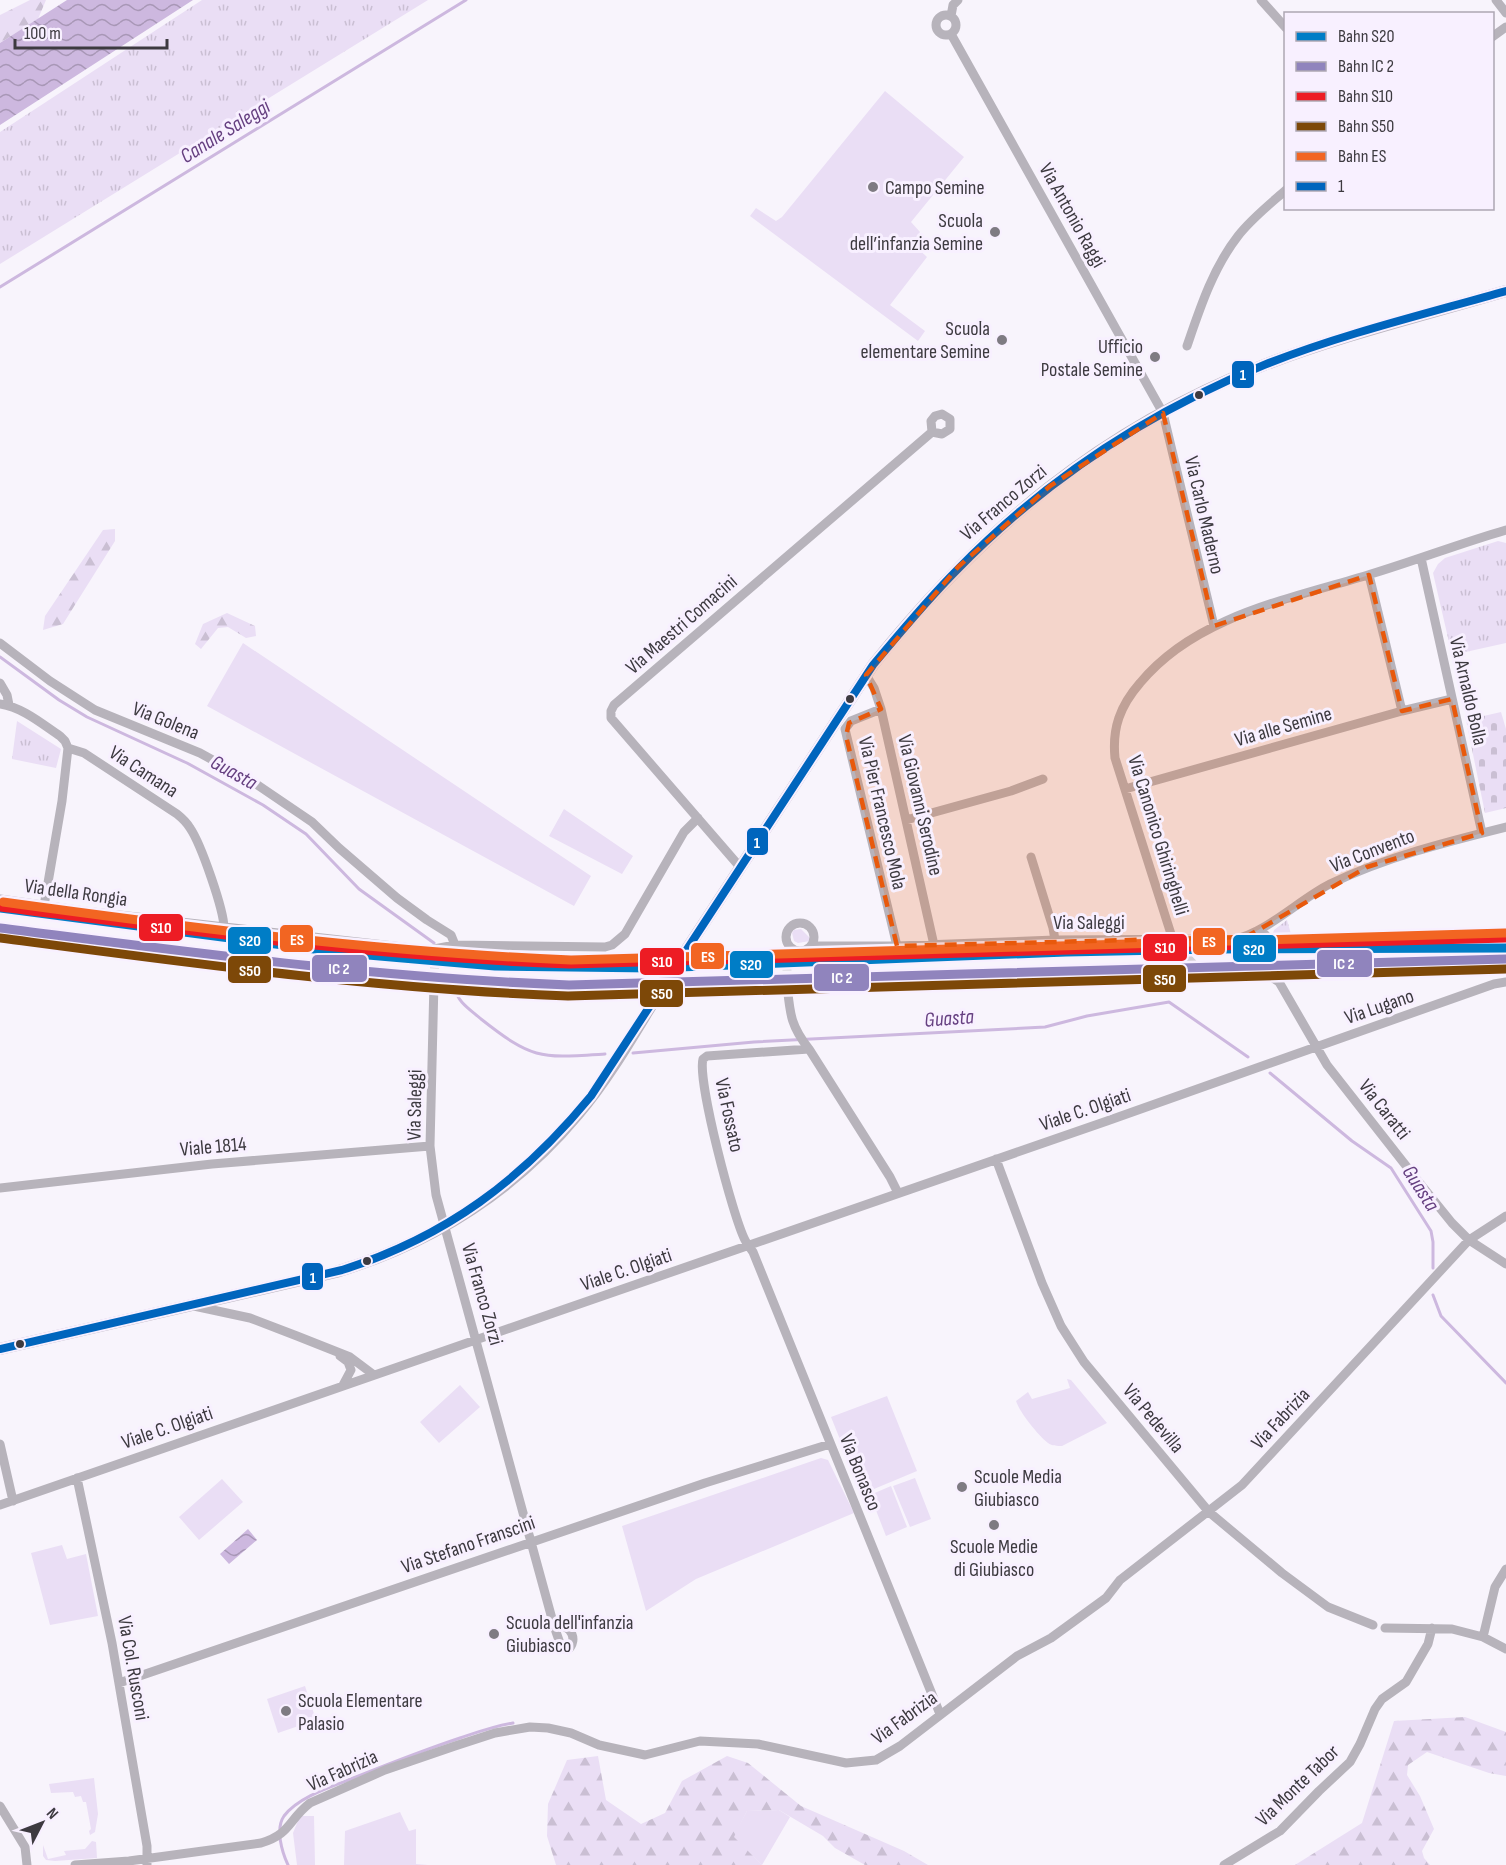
<svg xmlns="http://www.w3.org/2000/svg" width="1506" height="1865" viewBox="0 0 1506 1865" font-family="'Sofia Sans Condensed',sans-serif">
<style>
.grass{fill:#eadef5}
.forest{fill:url(#forest-firs)}
.cemetery{fill:url(#cemetery-stones)}
.park{fill:url(#park-tufts)}
.water{fill:url(#water-waves)}
.lines{fill:none;stroke-linecap:round;stroke-linejoin:round}
.stream{stroke:#cdb8df;stroke-width:3}
.minor-tunnel{stroke:#d3cfd6;stroke-width:9;stroke-dasharray:9 4.5;stroke-linecap:butt}
.major-tunnel{stroke:#d3cfd6;stroke-width:12;stroke-dasharray:12 6;stroke-linecap:butt}
.minor{stroke:#b7b3bb;stroke-width:9}
.major{stroke:#bab5bf;stroke-width:12}
.bus-1-casing{stroke:#f8f0ff;stroke-width:12}
.bus-1{stroke:#0065bd;stroke-width:8}
.rail-1-casing{stroke:#f8f0ff;stroke-width:14}
.rail-2-casing{stroke:#f8f0ff;stroke-width:14}
.rail-3-casing{stroke:#f8f0ff;stroke-width:14}
.rail-4-casing{stroke:#f8f0ff;stroke-width:14}
.rail-5-casing{stroke:#f8f0ff;stroke-width:14}
.rail-1{stroke:#007dc6;stroke-width:9}
.rail-2{stroke:#9084bd;stroke-width:9}
.rail-3{stroke:#ed1c24;stroke-width:9}
.rail-4{stroke:#7d4808;stroke-width:9}
.rail-5{stroke:#f26522;stroke-width:9}
.marked{fill:#e8590c;fill-opacity:0.2;stroke:#e8590c;stroke-width:4.5;stroke-dasharray:12 8;stroke-linejoin:round}
.poi-dot{fill:#7e7b82;stroke:#f8f0ff;stroke-width:2}
.bus-dot{fill:#3d3a40;stroke:#f8f0ff;stroke-width:2}
.labels{text-anchor:middle;stroke-width:6;stroke-linejoin:round;paint-order:stroke}
.poi-label{font-size:20px;fill:#3d3a40;stroke:#f8f0ff;text-anchor:start}
.street-label{font-size:20px;fill:#3d3a40;stroke:#f8f0ff}
.water-label{font-size:21px;font-style:italic;fill:#664081;stroke:#f8f0ff}
.line-badge{stroke:#f8f0ff;stroke-width:2}
.badge-label{font-size:16px;text-anchor:middle;font-weight:bold;fill:#fff}
</style>
<defs>
<pattern id="forest-firs" width="22" height="20" patternUnits="userSpaceOnUse" patternTransform="scale(1.5)"><rect width="22" height="20" fill="#eadef5"/><path d="M5 1l3.5 6h-7zM16 11l3.5 6h-7z" fill="#cabfd3"/></pattern>
<pattern id="cemetery-stones" width="16" height="16" patternUnits="userSpaceOnUse" patternTransform="scale(1.5)"><rect width="16" height="16" fill="#eadef5"/><path d="M2 7V4a2 2 0 0 1 4 0v3zM10 15v-3a2 2 0 0 1 4 0v3z" fill="#cabfd3"/></pattern>
<pattern id="park-tufts" width="24" height="20" patternUnits="userSpaceOnUse" patternTransform="scale(1.5)"><rect width="24" height="20" fill="#eadef5"/><path d="M3 7l-1-3M5 7V3M7 7l1-3M15 17l-1-3M17 17v-4M19 17l1-3" fill="none" stroke="#cabfd3"/></pattern>
<pattern id="water-waves" width="16" height="10" patternUnits="userSpaceOnUse" patternTransform="scale(1.5)"><rect width="16" height="10" fill="#cdb8df"/><path d="M0 5q4-4 8 0t8 0" fill="none" stroke="#a897b6"/></pattern>
</defs>
<rect width="100%" height="100%" fill="#f8f4fc"/>
<!-- grass -->
<path class="grass" d="M 885,91 L 964,157 L 911,222 L 920,232 L 912,243 L 927,257 L 890,305 L 925,331 L 918,341 L 750,216 L 756,208 L 776,221 L 782,217 Z
M 243,643 L 591,876 L 574,906 L 207,706 Z
M 564,809 L 633,856 L 622,874 L 549,836 Z
M 801,929 L 811,939 L 810,941 L 798,943 L 794,941 L 792,933 L 794,930 Z
M 1067,1379 L 1071,1380 L 1107,1423 L 1062,1446 C 1057,1446 1052,1446 1048,1443 C 1038,1435 1020,1413 1016,1401 L 1028,1392 L 1032,1399 L 1070,1388 Z
M 460,1385 L 480,1407 L 439,1443 L 420,1422 Z
M 887,1396 L 917,1471 L 862,1494 L 831,1417 Z
M 821,1458 L 828,1460 L 854,1513 L 696,1579 L 646,1611 L 622,1526 Z
M 915,1478 L 931,1519 L 910,1527 L 893,1486 Z
M 222,1479 L 243,1502 L 199,1540 L 179,1517 Z
M 891,1486 L 907,1527 L 886,1536 L 870,1495 Z
M 62,1545 L 67,1559 L 86,1554 L 98,1616 L 50,1625 L 31,1553 Z
M 305,1686 L 316,1720 L 278,1733 L 267,1699 Z
M 94,1778 L 98,1814 L 95,1832 L 90,1835 L 89,1831 L 91,1829 L 86,1802 L 83,1802 L 81,1796 L 75,1797 L 73,1792 L 51,1793 L 49,1784 Z
M 779,1810 L 790,1817 L 762,1865 L 733,1837 L 747,1811 Z
M 400,1812 L 409,1831 L 416,1829 L 416,1864 L 428,1865 L 344,1865 L 345,1831 Z
M 300,1816 L 314,1816 L 315,1865 L 297,1865 L 293,1833 Z
M 92,1841 L 96,1842 L 97,1858 L 55,1861 L 46,1860 L 43,1856 L 43,1845 L 48,1859 L 66,1855 L 64,1851 L 85,1849 Z"/>
<!-- forest -->
<path class="forest" d="M 30,0 L 46,0 L 38,19 L 0,43 L 0,15 Z
M 115,529 L 115,541 L 63,624 L 43,630 L 45,616 L 103,530 Z
M 227,613 L 255,626 L 256,636 L 246,638 L 228,627 L 218,628 L 201,649 L 195,644 L 203,624 Z
M 1465,1717 L 1506,1732 L 1506,1776 L 1489,1773 L 1427,1752 L 1408,1765 L 1407,1775 L 1420,1796 L 1434,1829 L 1422,1851 L 1424,1858 L 1430,1865 L 1295,1865 L 1362,1823 L 1394,1721 Z
M 598,1756 L 606,1800 L 641,1824 L 665,1813 L 682,1781 L 727,1756 L 748,1763 L 801,1806 L 904,1851 L 928,1865 L 865,1865 L 835,1848 L 823,1836 L 779,1810 L 747,1811 L 734,1837 L 762,1865 L 556,1865 L 547,1836 L 548,1804 L 567,1760 Z"/>
<!-- cemetery -->
<path class="cemetery" d="M 1501,712 L 1506,729 L 1506,808 L 1485,813 L 1466,720 Z"/>
<!-- park -->
<path class="park" d="M 202,0 L 428,0 L 0,264 L 0,132 Z
M 1498,541 L 1506,543 L 1506,643 L 1452,655 L 1433,573 L 1438,564 L 1445,558 Z
M 17,721 L 61,749 L 56,768 L 12,759 Z
M 1287,920 L 1291,934 L 1273,933 L 1274,930 Z"/>
<!-- water -->
<path class="water" d="M 67,0 L 193,0 L 0,125 L 0,43 Z
M 248,1529 L 257,1540 L 229,1564 L 220,1554 Z"/>
<g class="lines">
<!-- stream -->
<path class="stream" d="M 0,287 L 466,0
M 0,657 L 59,700 L 87,717 L 187,763 L 263,805 L 306,834 L 359,889 L 434,943
M 455,988 C 457,1002 471,1010 481,1019 C 533,1060 540,1058 605,1054
M 633,1053 L 754,1042 L 1045,1027 L 1087,1016 L 1169,1002 L 1248,1057
M 1270,1073 L 1352,1141 L 1391,1168 L 1431,1231 L 1433,1242 L 1433,1268
M 1433,1295 L 1441,1316 L 1506,1383
M 288,1865 C 282,1852 275,1829 284,1816 C 299,1796 334,1786 356,1777 C 391,1763 424,1750 460,1738 C 478,1732 494,1726 513,1723"/>
<!-- minor-tunnel -->
<path class="minor-tunnel" d="M 1178,948 L 1198,969
M 434,982 L 435,954
M 787,984 L 787,958"/>
<!-- major-tunnel -->
<path class="major-tunnel" d="M 666,981 L 687,949"/>
<!-- minor -->
<path class="minor" d="M 1261,0 L 1286,28
M 1496,0 L 1506,13
M936 25a10 10 0 1 1 20 0a10 10 0 1 1-20 0Z
M 951,16 L 953,5 L 958,0
M 951,34 L 1163,413 L 1214,626
M 1492,37 L 1506,27
M 1187,346 C 1200,308 1213,268 1238,236 C 1251,219 1270,204 1286,190
M 942,414 L 950,419 L 950,429 L 942,434 L 932,432 L 931,421 L 935,416 Z
M 1421,558 L 1482,833
M 1369,575 L 1402,711
M 0,643 L 50,681 L 95,710 L 200,753 L 256,784 L 312,822 L 339,848 L 397,898 L 427,920 L 451,935 L 455,945
M 866,675 L 874,688 L 881,709 L 934,945
M 0,683 L 7,695 L 9,705
M 0,704 C 22,707 42,724 60,736 L 65,741 L 68,748 L 62,801 L 44,906
M 881,709 L 851,721 L 845,729 L 897,946
M 68,748 L 84,753 L 177,814 C 182,818 187,823 190,828 C 201,844 224,910 224,928
M 1125,789 L 1402,711 L 1452,699
M 906,820 L 1011,791 L 1043,779
M 1031,857 L 1053,928 L 1055,940
M 740,867 L 611,718 L 611,711 L 614,705 L 932,432
M 0,899 L 84,911 L 429,950 L 455,945 L 605,947 L 612,945 L 625,934 L 684,832 L 698,818
M786 937a14 14 0 1 1 28 0a14 14 0 1 1-28 0Z
M 1261,930 L 1269,939 L 1276,940 L 1506,935
M 811,946 L 897,946 L 1055,940 L 1235,939 C 1266,933 1300,899 1330,884 C 1386,857 1446,842 1506,827
M 1178,948 L 1171,934 L 1115,758 C 1112,728 1120,706 1140,683 C 1196,615 1291,599 1371,574 C 1417,560 1461,543 1506,530
M 1198,969 L 1205,974 L 1216,976 L 1264,972 L 1279,982 L 1327,1065 L 1418,1181 L 1452,1223 L 1469,1240 L 1506,1264
M 434,982 L 430,1146 L 436,1195 L 554,1626
M 787,984 C 790,1013 790,1025 809,1049 L 890,1177 L 898,1193
M 809,1049 L 707,1056 L 703,1059 C 697,1080 733,1217 745,1240 C 747,1244 750,1248 753,1252 L 940,1714
M 996,1159 L 1042,1283 L 1061,1326 L 1084,1362 L 1209,1512 L 1282,1573 L 1328,1607 L 1373,1625
M 0,1188 L 212,1164 L 430,1146
M 194,1306 L 250,1318 L 297,1336 L 350,1357 L 374,1375
M 340,1356 L 348,1362 L 351,1370 L 343,1385
M 0,1444 L 13,1501
M 77,1478 L 112,1643 L 147,1846 L 147,1865
M 0,1505 L 1107,1121 L 1494,984 L 1506,982
M 559,1625 C 572,1627 577,1639 569,1649 L 562,1649 L 554,1626 Z
M 1385,1628 L 1452,1629 L 1483,1637 L 1506,1649
M 1483,1637 L 1495,1587 L 1506,1569
M 119,1683 L 705,1483 L 830,1444
M 0,1806 L 25,1847 L 27,1865
M 75,1865 L 129,1861 L 261,1843 C 291,1834 288,1820 310,1803 L 385,1770 L 455,1746 L 495,1733 L 530,1727 L 548,1728 L 571,1733 L 599,1745 L 645,1755 L 700,1741 L 758,1744 L 846,1763 L 876,1760 L 900,1746 L 1017,1656 L 1051,1638 L 1106,1598 L 1120,1580 L 1242,1485 L 1469,1240 L 1506,1216
M 1224,1865 L 1280,1831 L 1319,1791 L 1350,1762 L 1360,1744 L 1375,1709 L 1382,1699 L 1406,1682 L 1428,1644 L 1432,1628"/>
<!-- major -->
<path class="major" d="M 687,949 L 873,665 C 982,529 1101,429 1264,365 C 1342,335 1425,315 1506,291
M 0,1349 L 336,1272 C 431,1243 514,1191 578,1114 C 612,1074 638,1026 666,981"/>
<!-- bus-1 casing -->
<g class="bus-1-casing">
<path id="bus-1" d="M 0,1349 L 342,1270 C 446,1237 522,1180 591,1096 L 873,665 C 900,633 927,600 957,570 C 1044,481 1148,412 1264,365 C 1342,334 1425,314 1506,291"/>
</g>
<!-- bus-1 -->
<use href="#bus-1" class="bus-1"/>
<!-- rail-1 casing -->
<g class="rail-1-casing">
<path id="rail-1" d="M 0,908 L 345,953 L 495,966 L 653,968 L 1066,952 L 1214,949 L 1506,948"/>
</g>
<!-- rail-2 casing -->
<g class="rail-2-casing">
<path id="rail-2" d="M 0,928 C 189,952 378,978 569,985 L 1506,959"/>
</g>
<!-- rail-3 casing -->
<g class="rail-3-casing">
<path id="rail-3" d="M 1,907 C 190,931 378,957 569,964 L 1506,938"/>
</g>
<!-- rail-4 casing -->
<g class="rail-4-casing">
<path id="rail-4" d="M 0,938 C 189,963 377,989 568,996 L 1506,969"/>
</g>
<!-- rail-5 casing -->
<g class="rail-5-casing">
<path id="rail-5" d="M 3,902 C 192,928 380,952 571,960 L 1505,933"/>
</g>
<!-- rail-1 -->
<use href="#rail-1" class="rail-1"/>
<!-- rail-2 -->
<use href="#rail-2" class="rail-2"/>
<!-- rail-3 -->
<use href="#rail-3" class="rail-3"/>
<!-- rail-4 -->
<use href="#rail-4" class="rail-4"/>
<!-- rail-5 -->
<use href="#rail-5" class="rail-5"/>
</g>
<!-- marked area -->
<path class="marked" d="M 1163,413 L 1214,626 L 1369,575 L 1402,711 L 1452,699 L 1482,833 L 1367,867 L 1246,937 L 897,946 L 846,736 L 849,723 L 881,709 L 866,675 L 958,567 L 1050,486 Z"/>
<!-- markers -->
<g class="poi-dot">
<circle cx="873" cy="187" r="6"/>
<circle cx="995" cy="232" r="6"/>
<circle cx="1002" cy="340" r="6"/>
<circle cx="1155" cy="357" r="6"/>
<circle cx="962" cy="1487" r="6"/>
<circle cx="994" cy="1525" r="6"/>
<circle cx="494" cy="1634" r="6"/>
<circle cx="286" cy="1711" r="6"/>
</g>
<g class="bus-dot">
<circle cx="1199" cy="395" r="5"/>
<circle cx="850" cy="699" r="5"/>
<circle cx="367" cy="1261" r="5"/>
<circle cx="20" cy="1344" r="5"/>
</g>
<g class="labels">
<!-- poi labels -->
<g class="poi-label">
<text x="885" y="194">Campo Semine</text>
<text x="983" y="227" text-anchor="end">Scuola<tspan x="983" dy="23">dell’infanzia Semine</tspan></text>
<text x="990" y="335" text-anchor="end">Scuola<tspan x="990" dy="23">elementare Semine</tspan></text>
<text x="1143" y="353" text-anchor="end">Ufficio<tspan x="1143" dy="23">Postale Semine</tspan></text>
<text x="974" y="1483">Scuole Media<tspan x="974" dy="23">Giubiasco</tspan></text>
<text x="994" y="1553" text-anchor="middle">Scuole Medie<tspan x="994" dy="23">di Giubiasco</tspan></text>
<text x="506" y="1629">Scuola dell'infanzia<tspan x="506" dy="23">Giubiasco</tspan></text>
<text x="298" y="1707">Scuola Elementare<tspan x="298" dy="23">Palasio</tspan></text>
</g>
<!-- street labels -->
<g class="street-label">
<text transform="translate(1073 215) rotate(61)" y="7">Via Antonio Raggi</text>
<text transform="translate(1003 502) rotate(-40)" y="7">Via Franco Zorzi</text>
<text transform="translate(1205 515) rotate(77)" y="7">Via Carlo Maderno</text>
<text transform="translate(681 624) rotate(-41)" y="7">Via Maestri Comacini</text>
<text transform="translate(1469 691) rotate(77)" y="7">Via Arnaldo Bolla</text>
<text transform="translate(166 720) rotate(22)" y="7">Via Golena</text>
<text transform="translate(1283 726) rotate(-16)" y="7">Via alle Semine</text>
<text transform="translate(144 771) rotate(33)" y="7">Via Camana</text>
<text transform="translate(921 805) rotate(77)" y="7">Via Giovanni Serodine</text>
<text transform="translate(883 813) rotate(77)" y="7">Via Pier Francesco Mola</text>
<text transform="translate(1159 835) rotate(73)" y="7">Via Canonico Ghiringhelli</text>
<text transform="translate(1372 850) rotate(-21)" y="7">Via Convento</text>
<text transform="translate(76 892) rotate(8)" y="7">Via della Rongia</text>
<text x="1089" y="929">Via Saleggi</text>
<text transform="translate(1379 1006) rotate(-19)" y="7">Via Lugano</text>
<text transform="translate(414 1105) rotate(-89)" y="7">Via Saleggi</text>
<text transform="translate(1085 1109) rotate(-19)" y="7">Viale C. Olgiati</text>
<text transform="translate(1385 1109) rotate(52)" y="7">Via Caratti</text>
<text transform="translate(730 1115) rotate(78)" y="7">Via Fossato</text>
<text transform="translate(213 1146) rotate(-5)" y="7">Viale 1814</text>
<text transform="translate(626 1269) rotate(-19)" y="7">Viale C. Olgiati</text>
<text transform="translate(483 1294) rotate(74)" y="7">Via Franco Zorzi</text>
<text transform="translate(1154 1418) rotate(50)" y="7">Via Pedevilla</text>
<text transform="translate(1280 1418) rotate(-47)" y="7">Via Fabrizia</text>
<text transform="translate(167 1427) rotate(-19)" y="7">Viale C. Olgiati</text>
<text transform="translate(861 1472) rotate(68)" y="7">Via Bonasco</text>
<text transform="translate(468 1544) rotate(-19)" y="7">Via Stefano Franscini</text>
<text transform="translate(134 1668) rotate(80)" y="7">Via Col. Rusconi</text>
<text transform="translate(904 1717) rotate(-36)" y="7">Via Fabrizia</text>
<text transform="translate(342 1770) rotate(-24)" y="7">Via Fabrizia</text>
<text transform="translate(1297 1785) rotate(-44)" y="7">Via Monte Tabor</text>
</g>
<!-- water labels -->
<g class="water-label">
<text transform="translate(225 131) rotate(-32)" y="7">Canale Saleggi</text>
<text transform="translate(234 772) rotate(29)" y="7">Guasta</text>
<text transform="translate(949 1018) rotate(-4)" y="7">Guasta</text>
<text transform="translate(1421 1188) rotate(57)" y="7">Guasta</text>
</g>
</g>
<g class="line-badge">
<rect x="1231" y="360" width="24" height="29" rx="6" fill="#0065bd"/>
<rect x="746" y="827" width="23" height="29" rx="6" fill="#0065bd"/>
<rect x="138" y="913" width="46" height="29" rx="6" fill="#ed1c24"/>
<rect x="279" y="924" width="35" height="29" rx="6" fill="#f26522"/>
<rect x="227" y="926" width="45" height="29" rx="6" fill="#007dc6"/>
<rect x="1192" y="927" width="34" height="29" rx="6" fill="#f26522"/>
<rect x="1142" y="933" width="46" height="29" rx="6" fill="#ed1c24"/>
<rect x="1232" y="934" width="45" height="29" rx="6" fill="#007dc6"/>
<rect x="690" y="942" width="35" height="28" rx="6" fill="#f26522"/>
<rect x="639" y="947" width="46" height="29" rx="6" fill="#ed1c24"/>
<rect x="1316" y="949" width="57" height="29" rx="6" fill="#9084bd"/>
<rect x="729" y="950" width="45" height="29" rx="6" fill="#007dc6"/>
<rect x="311" y="954" width="57" height="29" rx="6" fill="#9084bd"/>
<rect x="227" y="955" width="45" height="29" rx="6" fill="#7d4808"/>
<rect x="813" y="963" width="57" height="29" rx="6" fill="#9084bd"/>
<rect x="1142" y="964" width="45" height="29" rx="6" fill="#7d4808"/>
<rect x="639" y="979" width="45" height="29" rx="6" fill="#7d4808"/>
<rect x="301" y="1262" width="23" height="29" rx="6" fill="#0065bd"/>
</g>
<g class="badge-label">
<text x="1243" y="380">1</text>
<text x="757" y="848">1</text>
<text x="161" y="933">S10</text>
<text x="297" y="945">ES</text>
<text x="250" y="946">S20</text>
<text x="1209" y="947">ES</text>
<text x="1165" y="953">S10</text>
<text x="1254" y="955">S20</text>
<text x="708" y="962">ES</text>
<text x="662" y="967">S10</text>
<text x="1344" y="969">IC 2</text>
<text x="751" y="970">S20</text>
<text x="339" y="974">IC 2</text>
<text x="250" y="976">S50</text>
<text x="842" y="983">IC 2</text>
<text x="1165" y="985">S50</text>
<text x="662" y="999">S50</text>
<text x="313" y="1283">1</text>
</g>
<!-- legend -->
<rect x="1284" y="12" width="210" height="198" fill="#f8f0ff" stroke="#ada7b3" stroke-width="1.5"/>
<rect x="1296" y="32" width="30" height="9" fill="#007dc6" stroke="#ada7b3" stroke-width="1.5"/>
<text x="1338" y="42" font-size="18" fill="#3d3a40">Bahn S20</text>
<rect x="1296" y="62" width="30" height="9" fill="#9084bd" stroke="#ada7b3" stroke-width="1.5"/>
<text x="1338" y="72" font-size="18" fill="#3d3a40">Bahn IC 2</text>
<rect x="1296" y="92" width="30" height="9" fill="#ed1c24" stroke="#ada7b3" stroke-width="1.5"/>
<text x="1338" y="102" font-size="18" fill="#3d3a40">Bahn S10</text>
<rect x="1296" y="122" width="30" height="9" fill="#7d4808" stroke="#ada7b3" stroke-width="1.5"/>
<text x="1338" y="132" font-size="18" fill="#3d3a40">Bahn S50</text>
<rect x="1296" y="152" width="30" height="9" fill="#f26522" stroke="#ada7b3" stroke-width="1.5"/>
<text x="1338" y="162" font-size="18" fill="#3d3a40">Bahn ES</text>
<rect x="1296" y="182" width="30" height="9" fill="#0065bd" stroke="#ada7b3" stroke-width="1.5"/>
<text x="1338" y="192" font-size="18" fill="#3d3a40">1</text>
<!-- north arrow -->
<g transform="translate(42 1823) rotate(48)" stroke="#f8f0ff" stroke-width="4.5" paint-order="stroke">
<path d="M0-4.5L10 22L0 15L-10 22Z" fill="#3d3a40"/>
<text y="-9" font-size="16" font-weight="bold" text-anchor="middle" fill="#3d3a40">N</text>
</g>
<!-- scale -->
<path d="M15 39v9h152v-9" fill="none" stroke="#3d3a40" stroke-width="3"/>
<text x="24" y="39" font-size="18" fill="#3d3a40" stroke="#f8f0ff" stroke-width="4.5" paint-order="stroke">100 m</text>
</svg>
